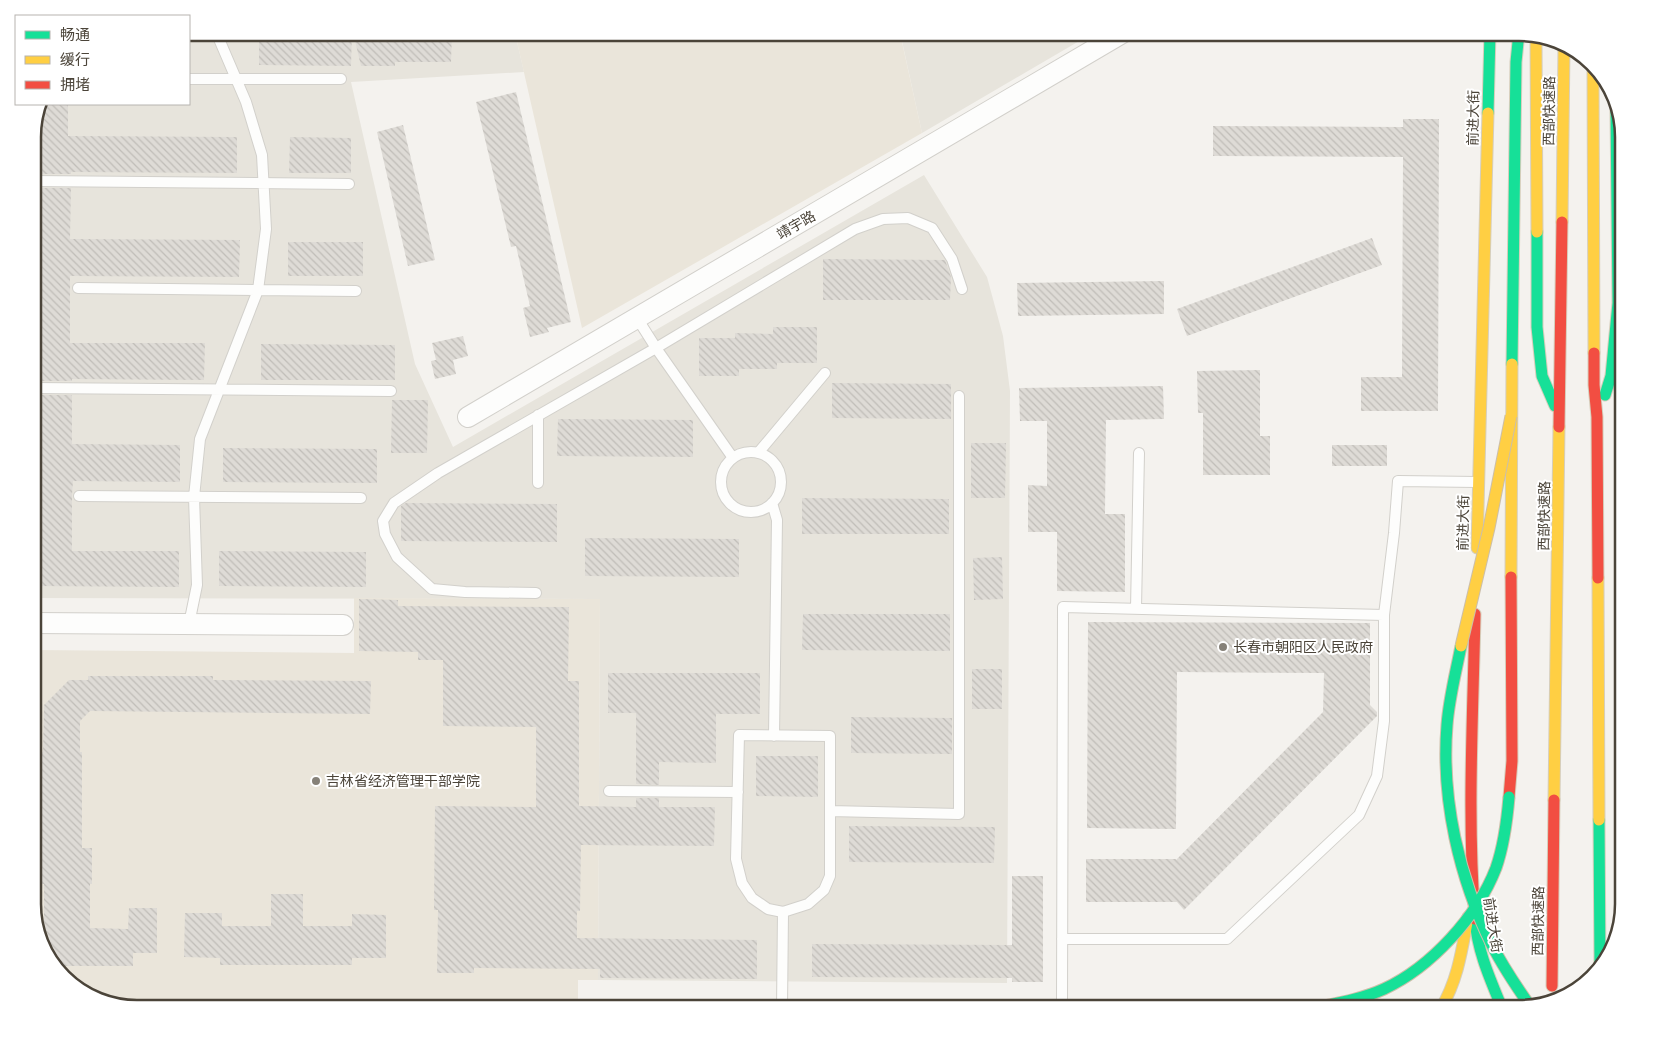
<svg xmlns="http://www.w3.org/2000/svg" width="1656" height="1041" viewBox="0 0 1656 1041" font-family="'DM Sans','Noto Sans SC',sans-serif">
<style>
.residential{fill:#e7e4dc}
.education{fill:#eae5da}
.building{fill:url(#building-back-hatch)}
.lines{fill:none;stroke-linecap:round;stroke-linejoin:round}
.lane-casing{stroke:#d2d0cb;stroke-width:12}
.street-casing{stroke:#d2d0cb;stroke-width:22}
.fast-casing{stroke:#d6cebb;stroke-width:13}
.slow-casing{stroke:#d6cebb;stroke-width:13}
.jam-casing{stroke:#d6cebb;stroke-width:13}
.lane{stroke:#fdfdfc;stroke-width:10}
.street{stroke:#fdfdfc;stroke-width:20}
.fast{stroke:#16e098;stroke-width:11}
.slow{stroke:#ffcf43;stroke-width:11}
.jam{stroke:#f24e42;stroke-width:11}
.fast-bridge-casing{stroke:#ccbfa9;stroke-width:13;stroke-linecap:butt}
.slow-bridge-casing{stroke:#ccbfa9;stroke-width:13;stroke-linecap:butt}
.fast-bridge{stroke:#16e098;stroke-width:11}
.slow-bridge{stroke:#ffcf43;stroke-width:11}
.poi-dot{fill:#868178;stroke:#fff;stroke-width:2}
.labels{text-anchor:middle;stroke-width:4;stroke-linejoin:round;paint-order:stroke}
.street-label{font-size:14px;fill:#4b4439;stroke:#fff}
.poi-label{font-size:14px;fill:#4b4439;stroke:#fff;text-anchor:start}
.rim{fill:none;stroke:#4b4439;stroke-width:2.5}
</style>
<defs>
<pattern id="building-back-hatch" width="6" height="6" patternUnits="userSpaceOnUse" patternTransform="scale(1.25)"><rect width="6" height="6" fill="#dedbd6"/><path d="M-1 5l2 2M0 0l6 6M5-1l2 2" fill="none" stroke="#c0bdb8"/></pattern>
</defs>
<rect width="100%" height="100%" fill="#f4f2ee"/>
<!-- residential -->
<path class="residential" d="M 900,32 L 1093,33 L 922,133 Z
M 189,33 L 515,33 L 524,72 L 351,82 L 415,364 L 453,447 L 924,175 L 987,277 L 1003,336 L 1010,391 L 1007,983 L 598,980 L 600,599 L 33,598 L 33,131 L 39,104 L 189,104 Z"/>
<!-- education -->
<path class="education" d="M 515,33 L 900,33 L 922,133 L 582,328 Z
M 354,598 L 600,599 L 598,980 L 578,980 L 578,1008 L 137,1008 L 79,991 L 47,956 L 33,910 L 33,650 L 354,653 Z"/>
<!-- building -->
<path class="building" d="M 259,32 L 352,32 L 351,66 L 259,65 Z
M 353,32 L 452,32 L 451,62 L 395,62 L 395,66 L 361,66 Z
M 516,92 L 571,322 L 547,328 L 549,332 L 530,337 L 523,308 L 530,306 L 516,246 L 511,247 L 476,102 Z
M 39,104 L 68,104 L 68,136 L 237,137 L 237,173 L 71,172 L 71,174 L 33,174 L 33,131 Z
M 1403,119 L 1439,119 L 1438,411 L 1361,411 L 1361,377 L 1402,377 L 1403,157 L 1213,156 L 1213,126 L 1403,127 Z
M 403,125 L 435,260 L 408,266 L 377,132 Z
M 290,137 L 351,138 L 351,173 L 289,173 Z
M 33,188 L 71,188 L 70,239 L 240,240 L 239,277 L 70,276 L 70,343 L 205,343 L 204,380 L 72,379 L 72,381 L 33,381 Z
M 1372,238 L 1382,265 L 1187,336 L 1177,309 Z
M 288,242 L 363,242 L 363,276 L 288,276 Z
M 823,259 L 945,260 L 951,277 L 950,300 L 823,300 Z
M 1164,281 L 1164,314 L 1018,316 L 1017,283 Z
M 773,327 L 817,327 L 817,363 L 777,363 L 777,369 L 739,369 L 739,376 L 699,376 L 699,338 L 735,338 L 735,333 L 773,334 Z
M 463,336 L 468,356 L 453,360 L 456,374 L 435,379 L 431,361 L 436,360 L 432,343 Z
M 261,344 L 395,345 L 395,380 L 261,380 Z
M 1260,370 L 1260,436 L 1270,436 L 1270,475 L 1203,475 L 1203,413 L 1198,413 L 1197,371 Z
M 832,383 L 951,384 L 951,419 L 832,418 Z
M 1163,386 L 1164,419 L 1106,420 L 1105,514 L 1125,514 L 1125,592 L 1057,591 L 1057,532 L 1028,532 L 1028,485 L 1047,486 L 1047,421 L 1020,421 L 1019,388 Z
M 33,395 L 72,395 L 72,444 L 180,445 L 180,482 L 73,481 L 72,495 L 72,551 L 179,551 L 179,587 L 33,586 Z
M 392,400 L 428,400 L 427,453 L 391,453 Z
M 558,419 L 693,420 L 693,457 L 557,456 Z
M 971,443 L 1006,443 L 1005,498 L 971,498 Z
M 1332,445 L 1387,445 L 1387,466 L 1332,466 Z
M 223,448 L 377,449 L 377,483 L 223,482 Z
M 802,498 L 949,499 L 949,534 L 802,534 Z
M 406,503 L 557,504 L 557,542 L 401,541 L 401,506 Z
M 585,538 L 739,539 L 739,577 L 585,576 Z
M 219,551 L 366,552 L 366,587 L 219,586 Z
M 1002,557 L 1003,599 L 974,600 L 973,558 Z
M 359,599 L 398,600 L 398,606 L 569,607 L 568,681 L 579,681 L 579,806 L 636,807 L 636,798 L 659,798 L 659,807 L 715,807 L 714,846 L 581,845 L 580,911 L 577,911 L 577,938 L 757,940 L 757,979 L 600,978 L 600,969 L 474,968 L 474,973 L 437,973 L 438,910 L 434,910 L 435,806 L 536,807 L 536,727 L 443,726 L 443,660 L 418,660 L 418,652 L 359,651 Z
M 803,614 L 950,614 L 950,651 L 802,650 Z
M 1088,622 L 1370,623 L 1370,705 L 1377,712 L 1377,716 L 1184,910 L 1177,902 L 1086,902 L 1086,859 L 1176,859 L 1176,860 L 1323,712 L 1324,673 L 1177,672 L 1176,829 L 1087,828 Z
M 972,669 L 1002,669 L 1002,709 L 972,709 Z
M 608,673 L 760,673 L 760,714 L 716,714 L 716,763 L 659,762 L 659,785 L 636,784 L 636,713 L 608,713 Z
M 88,676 L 213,676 L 213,680 L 371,681 L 370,714 L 90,711 L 80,721 L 80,752 L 82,752 L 82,848 L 92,848 L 92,884 L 90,884 L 90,928 L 128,929 L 129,908 L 157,908 L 157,953 L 133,953 L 133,966 L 55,966 L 47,956 L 38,928 L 44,928 L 44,884 L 33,884 L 33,752 L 43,752 L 44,705 L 69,680 L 88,680 Z
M 851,717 L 952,718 L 952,754 L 851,753 Z
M 756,756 L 818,756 L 818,797 L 756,796 Z
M 849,826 L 995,827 L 994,863 L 849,862 Z
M 1012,876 L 1043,876 L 1043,982 L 1012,982 L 1012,978 L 812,977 L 812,944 L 1012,945 Z
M 271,894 L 303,894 L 303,926 L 352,926 L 352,914 L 386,915 L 386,958 L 352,958 L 352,965 L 220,965 L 220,958 L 184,957 L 185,913 L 222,913 L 222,926 L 271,926 Z"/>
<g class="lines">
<!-- lane casing -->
<g class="lane-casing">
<path id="lane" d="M 922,32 L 922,34 L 1036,34 L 1039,32
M 1090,32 L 1096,50
M 189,79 L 341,79
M 33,181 L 349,184
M 78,288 L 356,291
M 637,318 L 656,348 L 733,458
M 33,388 L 391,391
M721 482a30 30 0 1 1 60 0a30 30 0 1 1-60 0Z
M 758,453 L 825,373
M 538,483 L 538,415
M 79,496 L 361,498
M 772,503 L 777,520 L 774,736
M 536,593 L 465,592 L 432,589 L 397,557 L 385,534 L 383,521 L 394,503 L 438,473 L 656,348 L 855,229 L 883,219 L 908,218 L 932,228 L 952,259 L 962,289
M 1136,609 L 1139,453
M 189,624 L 197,585 L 194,497 L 200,439 L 258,290 L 266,229 L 262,155 L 246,102 L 216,32
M 739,735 L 830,736 L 830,876 L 824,890 L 808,904 L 783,912 L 768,909 L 752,898 L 742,883 L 736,859 Z
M 609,791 L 738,792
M 830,811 L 959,814 L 959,396
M 1062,939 L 1227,939 L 1359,815 L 1377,776 L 1384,721 L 1384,615 L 1394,533 L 1398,481 L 1477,482
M 782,1008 L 783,912
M 1062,1008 L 1063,607 L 1384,615"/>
</g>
<!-- street casing -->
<g class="street-casing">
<path id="street" d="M 468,417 L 1124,32
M 33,623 L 343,625"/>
</g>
<!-- fast casing -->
<g class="fast-casing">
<path id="fast" d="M 1488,113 L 1490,32
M 1537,232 L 1537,327 L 1542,376 L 1555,406
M 1512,364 L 1516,62 L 1519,32
M 1605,395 L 1611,376 L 1618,303 L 1616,110
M 1599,820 L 1600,968
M 1475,919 C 1477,950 1490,979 1502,1008"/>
</g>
<!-- slow casing -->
<g class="slow-casing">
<path id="slow" d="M 1536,38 L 1537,232
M 1593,67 L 1594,353
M 1562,222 L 1564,46
M 1477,548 L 1488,113
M 1511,577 L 1512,364
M 1598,578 L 1599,820
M 1554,800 L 1559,427
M 1441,1008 C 1458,980 1462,949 1468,917"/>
</g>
<!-- jam casing -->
<g class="jam-casing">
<path id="jam" d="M 1594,353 L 1594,385 L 1597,417 L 1598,578
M 1559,427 L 1562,222
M 1509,797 L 1512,761 L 1511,577
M 1475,919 C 1467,817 1473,716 1475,614
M 1552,986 L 1554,800"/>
</g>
<!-- lane -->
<use href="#lane" class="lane"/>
<!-- street -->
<use href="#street" class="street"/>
<!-- fast -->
<use href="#fast" class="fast"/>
<!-- slow -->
<use href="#slow" class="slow"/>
<!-- jam -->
<use href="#jam" class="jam"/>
<!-- fast-bridge casing -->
<g class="fast-bridge-casing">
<path id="fast-bridge" d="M 1461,646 C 1456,672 1449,698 1447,725 C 1441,799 1459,878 1492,945 C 1503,967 1516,986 1530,1006
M 1314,1008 C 1338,1003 1362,999 1384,989 C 1431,967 1477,917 1496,868 C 1504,845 1507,821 1509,797"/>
</g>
<!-- slow-bridge casing -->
<g class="slow-bridge-casing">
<path id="slow-bridge" d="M 1461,646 L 1489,528 L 1511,416"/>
</g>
<!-- fast-bridge -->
<use href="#fast-bridge" class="fast-bridge"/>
<!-- slow-bridge -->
<use href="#slow-bridge" class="slow-bridge"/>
</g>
<!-- markers -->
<g class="poi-dot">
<circle cx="1223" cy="647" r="5"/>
<circle cx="316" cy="781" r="5"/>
</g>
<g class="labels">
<!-- street labels -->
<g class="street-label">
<text transform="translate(1549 111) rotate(-89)" y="5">西部快速路</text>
<text transform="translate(1473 118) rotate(-89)" y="5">前进大街</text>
<text transform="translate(796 225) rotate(-30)" y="5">靖宇路</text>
<text transform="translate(1544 516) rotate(-89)" y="5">西部快速路</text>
<text transform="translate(1463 523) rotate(-89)" y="5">前进大街</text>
<text transform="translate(1538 921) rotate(-89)" y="5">西部快速路</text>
<text transform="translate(1493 925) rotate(81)" y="5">前进大街</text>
</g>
<!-- poi labels -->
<g class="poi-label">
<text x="1233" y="652">长春市朝阳区人民政府</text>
<text x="326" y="786">吉林省经济管理干部学院</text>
</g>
</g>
<!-- crop -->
<path d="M0 0H1656V1041H0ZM137 41H1519A96 96 0 0 1 1615 137V904A96 96 0 0 1 1519 1000H137A96 96 0 0 1 41 904V137A96 96 0 0 1 137 41Z" fill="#fff" fill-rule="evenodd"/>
<path class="rim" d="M137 41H1519A96 96 0 0 1 1615 137V904A96 96 0 0 1 1519 1000H137A96 96 0 0 1 41 904V137A96 96 0 0 1 137 41Z"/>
<!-- legend -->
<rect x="15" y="15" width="175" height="90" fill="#ffffff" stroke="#b7b4b0"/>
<rect x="25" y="31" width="25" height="8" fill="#16e098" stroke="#b7b4b0"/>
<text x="60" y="40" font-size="15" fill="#4b4439">畅通</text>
<rect x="25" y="56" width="25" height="8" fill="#ffcf43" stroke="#b7b4b0"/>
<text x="60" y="65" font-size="15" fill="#4b4439">缓行</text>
<rect x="25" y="81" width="25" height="8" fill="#f24e42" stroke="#b7b4b0"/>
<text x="60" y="90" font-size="15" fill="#4b4439">拥堵</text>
</svg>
